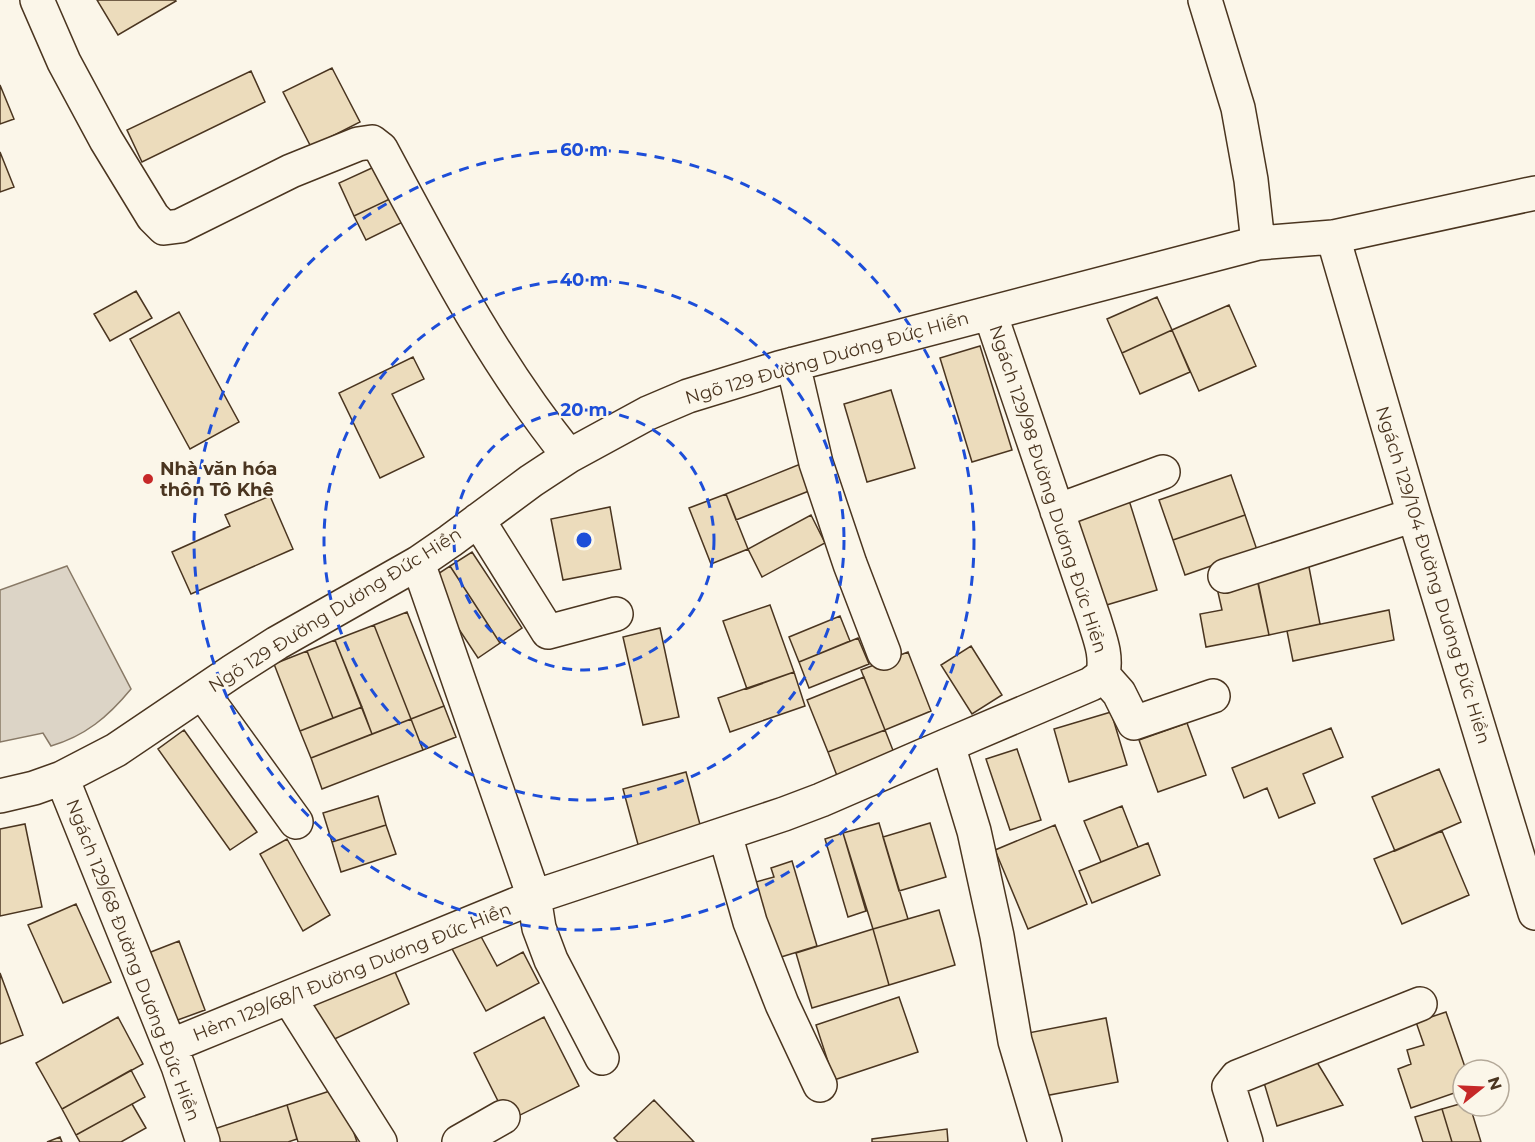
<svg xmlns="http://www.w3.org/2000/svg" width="1535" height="1142" viewBox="0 0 1535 1142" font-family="Montserrat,sans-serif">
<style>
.water{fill:#dcd4c6;stroke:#887966;stroke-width:1.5}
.building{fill:#ecdcbc;stroke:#4a3520;stroke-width:1.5}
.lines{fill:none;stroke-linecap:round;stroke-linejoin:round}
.minor-casing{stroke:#4a3520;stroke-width:36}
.minor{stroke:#fbf6e9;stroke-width:33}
.ring{fill:none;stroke:#1d4ed8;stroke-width:3;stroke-dasharray:10 8}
.poi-dot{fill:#c62828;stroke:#fbf6e9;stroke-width:2}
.labels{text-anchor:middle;stroke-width:4.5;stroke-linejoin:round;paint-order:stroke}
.street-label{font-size:18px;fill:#4a3520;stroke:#fbf6e9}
.poi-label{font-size:18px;font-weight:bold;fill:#4a3520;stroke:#fbf6e9;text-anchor:start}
.centre{fill:#1d4ed8;stroke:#fbf6e9;stroke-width:3}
.ring-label{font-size:18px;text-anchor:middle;font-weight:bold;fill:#1d4ed8;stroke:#fbf6e9;stroke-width:4.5;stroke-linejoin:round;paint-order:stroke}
</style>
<rect width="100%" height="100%" fill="#fbf6e9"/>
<!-- water -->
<path class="water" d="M 67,566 L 131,689 C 108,717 85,736 51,746 L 43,733 L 0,742 L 0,590 Z"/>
<!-- building -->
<path class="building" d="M 97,0 L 175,0 L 176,1 L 118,35 Z
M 332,68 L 360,122 L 311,147 L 283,92 Z
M 251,71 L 265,102 L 142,162 L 127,130 Z
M 0,85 L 14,119 L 0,124 Z
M 0,152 L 14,187 L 0,192 Z
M 374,167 L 390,199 L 354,216 L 339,183 Z
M 398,195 L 409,219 L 366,240 L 354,216 Z
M 136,291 L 152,318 L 110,341 L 94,314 Z
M 1157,297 L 1172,330 L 1122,353 L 1107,319 Z
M 1229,305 L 1256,366 L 1199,391 L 1172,330 Z
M 179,312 L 239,422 L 190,449 L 130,339 Z
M 1172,330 L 1190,372 L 1140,394 L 1122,353 Z
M 980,346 L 1012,450 L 972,462 L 940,358 Z
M 413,357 L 424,379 L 392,394 L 424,457 L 380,478 L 339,393 Z
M 891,390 L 915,468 L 867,482 L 844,404 Z
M 808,461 L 819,487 L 736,520 L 726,494 Z
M 1231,475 L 1245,515 L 1173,540 L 1159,500 Z
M 726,494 L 748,549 L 711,564 L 689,508 Z
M 270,496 L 293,549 L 191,594 L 172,552 L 230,526 L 225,515 Z
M 1128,497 L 1157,590 L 1093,609 L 1064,517 Z
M 610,507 L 621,569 L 563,580 L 551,519 Z
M 811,515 L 825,543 L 762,577 L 748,549 Z
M 1245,515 L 1257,550 L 1185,575 L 1173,540 Z
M 472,552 L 522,628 L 500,643 L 450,566 Z
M 1308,562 L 1320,624 L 1269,635 L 1256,572 Z
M 450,566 L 500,643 L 478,658 L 427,581 Z
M 1257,579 L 1269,635 L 1206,647 L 1200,614 L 1222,610 L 1217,588 Z
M 770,605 L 794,672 L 747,689 L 723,621 Z
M 1389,610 L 1394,640 L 1293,661 L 1287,631 Z
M 407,612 L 444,706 L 411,719 L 374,625 Z
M 840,616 L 850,641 L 799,662 L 789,637 Z
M 374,625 L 411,719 L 372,734 L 335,640 Z
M 660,628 L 679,717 L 643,725 L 623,637 Z
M 858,638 L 869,664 L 809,688 L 799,662 Z
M 335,640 L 362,707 L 333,718 L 307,651 Z
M 971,646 L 1002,695 L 972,714 L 941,665 Z
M 307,651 L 333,718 L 300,731 L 274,664 Z
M 908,652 L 931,711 L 885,730 L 861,670 Z
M 794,672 L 805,706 L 730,732 L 718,698 Z
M 864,677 L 885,730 L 828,752 L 807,700 Z
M 444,706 L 456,737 L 423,750 L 411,719 Z
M 362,707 L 372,734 L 311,758 L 300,731 Z
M 1111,712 L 1127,765 L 1069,782 L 1054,729 Z
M 411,719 L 423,750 L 322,789 L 311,758 Z
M 1187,723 L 1206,775 L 1158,792 L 1139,740 Z
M 1331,728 L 1343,757 L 1303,774 L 1315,803 L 1279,818 L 1267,788 L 1244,798 L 1232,768 Z
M 184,730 L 257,832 L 230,850 L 158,749 Z
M 885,730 L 896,758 L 839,781 L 828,752 Z
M 1017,749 L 1041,820 L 1010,830 L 986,759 Z
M 1439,769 L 1461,822 L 1395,851 L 1372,797 Z
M 686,772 L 702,832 L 639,848 L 623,789 Z
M 378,796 L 386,825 L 332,842 L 323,813 Z
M 1122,806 L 1138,847 L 1101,862 L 1084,821 Z
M 879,823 L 908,919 L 873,929 L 843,833 Z
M 930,823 L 946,877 L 899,891 L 883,837 Z
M 25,824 L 42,907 L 0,916 L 0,829 Z
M 386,825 L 396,854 L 341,872 L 332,842 Z
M 1055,825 L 1087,904 L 1028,929 L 995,850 Z
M 1442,831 L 1469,895 L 1402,924 L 1374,859 Z
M 843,833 L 866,911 L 848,917 L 825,839 Z
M 287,839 L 330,915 L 303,931 L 260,854 Z
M 1148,843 L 1160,875 L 1092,903 L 1079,871 Z
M 792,861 L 817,946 L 768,961 L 745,885 L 774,877 L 771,868 Z
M 76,904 L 111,982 L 63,1003 L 28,925 Z
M 939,910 L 955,965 L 889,985 L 873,929 Z
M 873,929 L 889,985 L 812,1008 L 796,953 Z
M 478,931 L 497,966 L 523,952 L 539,983 L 486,1011 L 450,945 Z
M 179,941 L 205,1010 L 164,1025 L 138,957 Z
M 392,965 L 409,1004 L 326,1043 L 308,1003 Z
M 0,973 L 23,1035 L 0,1044 Z
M 899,997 L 918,1052 L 834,1080 L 816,1025 Z
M 1446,1012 L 1466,1070 L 1463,1070 L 1463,1090 L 1411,1108 L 1398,1069 L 1411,1064 L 1407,1050 L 1424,1045 L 1416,1022 Z
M 118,1017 L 143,1064 L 62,1109 L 36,1063 Z
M 544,1017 L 579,1086 L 508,1121 L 474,1053 Z
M 1106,1018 L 1118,1082 L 1039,1097 L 1028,1033 Z
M 1315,1059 L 1343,1105 L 1277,1126 L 1262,1076 Z
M 131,1070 L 145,1097 L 76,1135 L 62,1109 Z
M 339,1088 L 357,1142 L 298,1142 L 287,1105 Z
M 654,1100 L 694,1142 L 618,1142 L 614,1138 Z
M 1463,1103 L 1463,1106 L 1470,1106 L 1481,1142 L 1452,1142 L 1442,1109 Z
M 132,1104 L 146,1128 L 121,1142 L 80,1142 L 76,1135 Z
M 287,1105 L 297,1139 L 288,1142 L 212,1142 L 208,1131 Z
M 1442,1109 L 1452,1142 L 1423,1142 L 1415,1117 Z
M 947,1129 L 948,1142 L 872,1142 L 872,1139 Z
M 60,1137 L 62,1142 L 47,1142 Z"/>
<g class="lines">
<!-- minor casing -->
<g class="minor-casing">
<path id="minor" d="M 37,0 L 64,62 L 106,140 L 153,217 L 164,228 L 180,226 L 291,171 L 358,144 L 372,142 L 381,149 C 438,255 493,362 569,456
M 1205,0 L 1238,108 L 1251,180 L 1258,243
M 1333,237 L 1414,515 L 1535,913
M 793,364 L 816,463 L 850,564 L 884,653
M 1057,511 L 1163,472
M 478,520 L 548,632 L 616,614
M 418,563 L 534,897 L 784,814 L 821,800 L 948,745 L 974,831 L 997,936 L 1015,1041 L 1045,1142
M 1225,576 L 1414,515
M 1103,675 L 1119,693 L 1134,723 L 1213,696
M 202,692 L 296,822
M 948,745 L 1091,684 L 1103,675 C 1107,654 1100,639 1094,619 L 990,313
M 62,778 L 178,1066 L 203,1142
M 0,796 L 34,788 L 62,778 L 116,750 L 233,671 L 277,643 L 418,563 L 450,541 L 531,481 L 569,456 L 648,413 L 688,396 L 779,368 L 1258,243 L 1333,237 L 1535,193
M 725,834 L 750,922 L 782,1004 L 820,1085
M 289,998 L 380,1142
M 170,1046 L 534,897 L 539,928 L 551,960 L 602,1058
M 459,1142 L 503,1117
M 1246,1142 L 1229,1087 L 1237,1077 L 1420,1004"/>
</g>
<!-- minor -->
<use href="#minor" class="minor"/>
</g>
<!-- distance rings -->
<g class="ring">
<circle cx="584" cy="540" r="130"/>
<circle cx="584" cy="540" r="260"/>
<circle cx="584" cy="540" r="390"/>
</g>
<!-- markers -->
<circle class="poi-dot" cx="148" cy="479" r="6"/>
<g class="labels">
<!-- street labels -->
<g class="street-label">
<text transform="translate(827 358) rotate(-16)" y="6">Ngõ 129 Đường Dương Đức Hiền</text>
<text transform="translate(1048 489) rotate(72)" y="6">Ngách 129/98 Đường Dương Đức Hiền</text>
<text transform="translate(1433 575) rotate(73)" y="6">Ngách 129/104 Đường Dương Đức Hiền</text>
<text transform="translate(335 610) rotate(-32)" y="6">Ngõ 129 Đường Dương Đức Hiền</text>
<text transform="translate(133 960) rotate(69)" y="6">Ngách 129/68 Đường Dương Đức Hiền</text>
<text transform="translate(352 972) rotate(-22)" y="6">Hẻm 129/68/1 Đường Dương Đức Hiền</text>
</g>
<!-- poi labels -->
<g class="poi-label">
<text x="160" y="475">Nhà văn hóa<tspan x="160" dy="21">thôn Tô Khê</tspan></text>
</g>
</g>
<circle cx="584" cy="540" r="9" class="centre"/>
<g class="ring-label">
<text x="584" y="156">60 m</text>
<text x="584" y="286">40 m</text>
<text x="584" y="416">20 m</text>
</g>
<!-- north arrow -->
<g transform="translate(1481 1088) rotate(72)"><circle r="28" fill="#fbf6e9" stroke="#b4a999" stroke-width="1.5"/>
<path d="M0-4.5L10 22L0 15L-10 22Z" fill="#c62828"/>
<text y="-9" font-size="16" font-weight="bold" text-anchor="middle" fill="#4a3520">N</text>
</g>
</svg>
